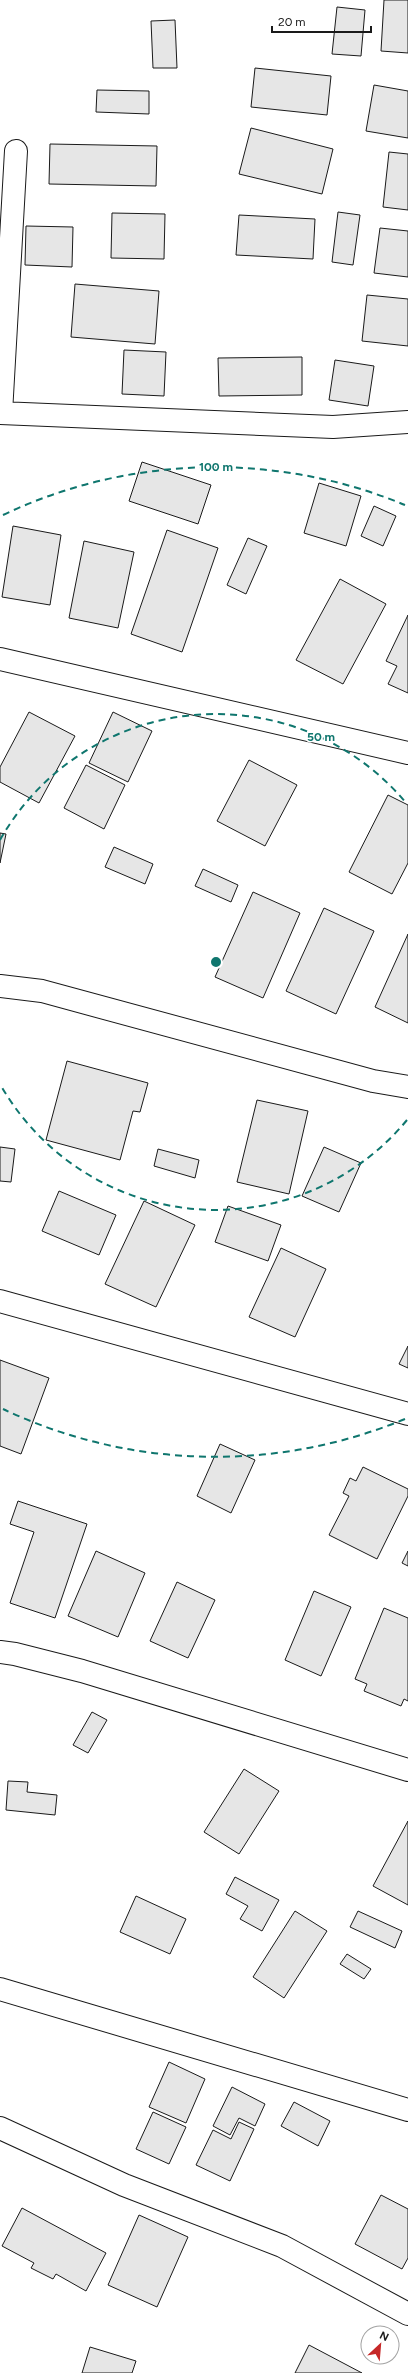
<svg xmlns="http://www.w3.org/2000/svg" width="408" height="2373" viewBox="0 0 408 2373" font-family="Figtree,sans-serif">
<style>
.building{fill:#e6e6e6;stroke:#1a1a1a}
.lines{fill:none;stroke-linecap:round;stroke-linejoin:round}
.minor-casing{stroke:#1a1a1a;stroke-width:24}
.minor{stroke:#fff;stroke-width:22}
.ring{fill:none;stroke:#0f766e;stroke-width:2;stroke-dasharray:7 5}
.centre{fill:#0f766e;stroke:#fff;stroke-width:2}
.ring-label{font-size:12px;text-anchor:middle;font-weight:bold;fill:#0f766e;stroke:#fff;stroke-width:3;stroke-linejoin:round;paint-order:stroke}
</style>
<rect width="100%" height="100%" fill="#fff"/>
<!-- building -->
<path class="building" d="M 384,0 L 408,0 L 408,53 L 381,51 Z
M 337,7 L 365,10 L 361,56 L 332,54 Z
M 175,20 L 177,68 L 153,68 L 151,21 Z
M 255,68 L 331,76 L 327,115 L 251,107 Z
M 374,85 L 408,91 L 408,138 L 366,131 Z
M 97,90 L 149,91 L 149,114 L 96,112 Z
M 251,128 L 333,149 L 322,194 L 239,174 Z
M 50,144 L 157,146 L 156,186 L 49,184 Z
M 389,152 L 408,154 L 408,210 L 383,207 Z
M 338,212 L 360,215 L 353,265 L 332,262 Z
M 112,213 L 165,214 L 164,259 L 111,258 Z
M 239,215 L 315,219 L 313,259 L 236,255 Z
M 26,226 L 73,227 L 72,267 L 25,265 Z
M 380,228 L 408,231 L 408,277 L 374,273 Z
M 75,284 L 159,291 L 155,344 L 71,337 Z
M 367,295 L 408,299 L 408,346 L 362,341 Z
M 124,350 L 166,352 L 164,396 L 122,394 Z
M 302,357 L 302,395 L 219,396 L 218,358 Z
M 335,360 L 374,366 L 368,406 L 329,400 Z
M 142,462 L 211,485 L 198,524 L 129,501 Z
M 319,483 L 361,496 L 346,546 L 304,533 Z
M 374,506 L 396,516 L 383,546 L 361,536 Z
M 13,526 L 61,535 L 50,605 L 2,597 Z
M 167,530 L 218,548 L 182,652 L 131,634 Z
M 248,538 L 267,546 L 246,594 L 227,585 Z
M 84,541 L 134,552 L 118,628 L 69,618 Z
M 340,579 L 386,604 L 343,684 L 296,660 Z
M 408,615 L 408,693 L 388,684 L 397,666 L 386,661 Z
M 29,712 L 75,736 L 39,803 L 0,782 L 0,767 Z
M 113,712 L 152,731 L 128,782 L 89,763 Z
M 249,760 L 297,785 L 265,846 L 217,821 Z
M 86,765 L 125,785 L 104,829 L 64,808 Z
M 388,795 L 408,805 L 408,863 L 392,894 L 349,872 Z
M 0,833 L 6,834 L 0,863 Z
M 114,847 L 153,864 L 145,884 L 105,867 Z
M 203,869 L 238,885 L 231,902 L 195,886 Z
M 253,892 L 300,913 L 263,998 L 215,977 Z
M 324,908 L 374,931 L 336,1014 L 286,991 Z
M 408,934 L 408,1023 L 375,1007 Z
M 67,1061 L 148,1083 L 140,1112 L 133,1111 L 120,1160 L 46,1140 Z
M 257,1100 L 308,1111 L 289,1194 L 237,1182 Z
M 0,1147 L 15,1149 L 11,1182 L 0,1181 Z
M 324,1147 L 361,1163 L 339,1212 L 302,1196 Z
M 158,1149 L 199,1160 L 195,1178 L 154,1166 Z
M 59,1191 L 116,1215 L 99,1255 L 42,1231 Z
M 144,1201 L 195,1225 L 156,1307 L 105,1284 Z
M 228,1206 L 281,1225 L 268,1261 L 215,1242 Z
M 281,1248 L 326,1269 L 295,1337 L 249,1317 Z
M 408,1346 L 408,1368 L 399,1364 Z
M 0,1360 L 49,1378 L 21,1454 L 0,1446 Z
M 220,1444 L 255,1460 L 231,1513 L 197,1496 Z
M 363,1467 L 408,1489 L 408,1496 L 377,1559 L 329,1535 L 349,1496 L 343,1493 L 350,1478 L 356,1481 Z
M 18,1501 L 87,1524 L 55,1618 L 10,1603 L 34,1532 L 10,1524 Z
M 96,1551 L 145,1573 L 118,1637 L 68,1616 Z
M 408,1551 L 408,1566 L 402,1563 Z
M 177,1582 L 215,1600 L 188,1658 L 150,1641 Z
M 314,1591 L 351,1607 L 321,1676 L 285,1660 Z
M 384,1608 L 408,1618 L 408,1701 L 404,1699 L 401,1706 L 364,1691 L 367,1684 L 355,1679 Z
M 92,1712 L 107,1720 L 88,1753 L 73,1745 Z
M 244,1769 L 279,1791 L 239,1854 L 204,1832 Z
M 8,1781 L 28,1782 L 27,1792 L 57,1795 L 55,1815 L 6,1810 Z
M 408,1821 L 408,1905 L 373,1886 Z
M 235,1877 L 279,1900 L 262,1931 L 240,1919 L 248,1906 L 226,1894 Z
M 136,1896 L 186,1919 L 170,1954 L 120,1932 Z
M 295,1911 L 327,1931 L 284,1998 L 253,1977 Z
M 358,1911 L 402,1931 L 395,1948 L 350,1927 Z
M 347,1954 L 371,1969 L 364,1979 L 340,1964 Z
M 169,2062 L 205,2079 L 186,2123 L 149,2107 Z
M 232,2087 L 265,2104 L 255,2126 L 239,2118 L 230,2135 L 213,2126 Z
M 294,2102 L 330,2121 L 318,2146 L 281,2126 Z
M 153,2112 L 186,2127 L 169,2164 L 136,2149 Z
M 239,2122 L 254,2129 L 230,2181 L 196,2165 L 213,2130 L 231,2139 Z
M 381,2195 L 408,2209 L 408,2258 L 402,2269 L 355,2244 Z
M 22,2208 L 106,2253 L 86,2291 L 56,2274 L 53,2279 L 31,2268 L 34,2263 L 2,2246 Z
M 139,2215 L 188,2237 L 157,2307 L 108,2285 Z
M 309,2345 L 362,2373 L 295,2373 Z
M 90,2347 L 136,2361 L 132,2373 L 82,2373 Z"/>
<g class="lines">
<!-- minor casing -->
<g class="minor-casing">
<path id="minor" d="M 0,413 L 333,427 L 408,422
M 1,413 L 16,151
M 0,659 L 408,753
M 0,986 L 42,991 L 373,1081 L 408,1087
M 0,1301 L 408,1414
M 0,1652 L 15,1654 L 82,1671 L 408,1770
M 0,1989 L 408,2110
M 0,2128 L 124,2185 L 282,2246 L 408,2314"/>
</g>
<!-- minor -->
<use href="#minor" class="minor"/>
</g>
<!-- distance rings -->
<g class="ring">
<path d="M407 1120A248 248 0 0 1 0 1084M0 840A248 248 0 0 1 407 804"/>
<path d="M405 1419A495 495 0 0 1 3 1409M3 515A495 495 0 0 1 405 505"/>
</g>
<circle cx="216" cy="962" r="6" class="centre"/>
<g class="ring-label">
<text x="216" y="471">100 m</text>
<text x="321" y="741">50 m</text>
</g>
<!-- north arrow -->
<g transform="translate(380 2345) rotate(26)"><circle r="19" fill="#ffffff" stroke="#a3a3a3"/>
<path d="M0-3L7 15L0 10L-7 15Z" fill="#c62828"/>
<text y="-6" font-size="11" font-weight="bold" text-anchor="middle" fill="#1a1a1a">N</text>
</g>
<!-- scale -->
<path d="M272 26v6h99v-6" fill="none" stroke="#1a1a1a" stroke-width="2"/>
<text x="278" y="26" font-size="12" fill="#1a1a1a" stroke="#ffffff" stroke-width="3" paint-order="stroke">20 m</text>
</svg>
